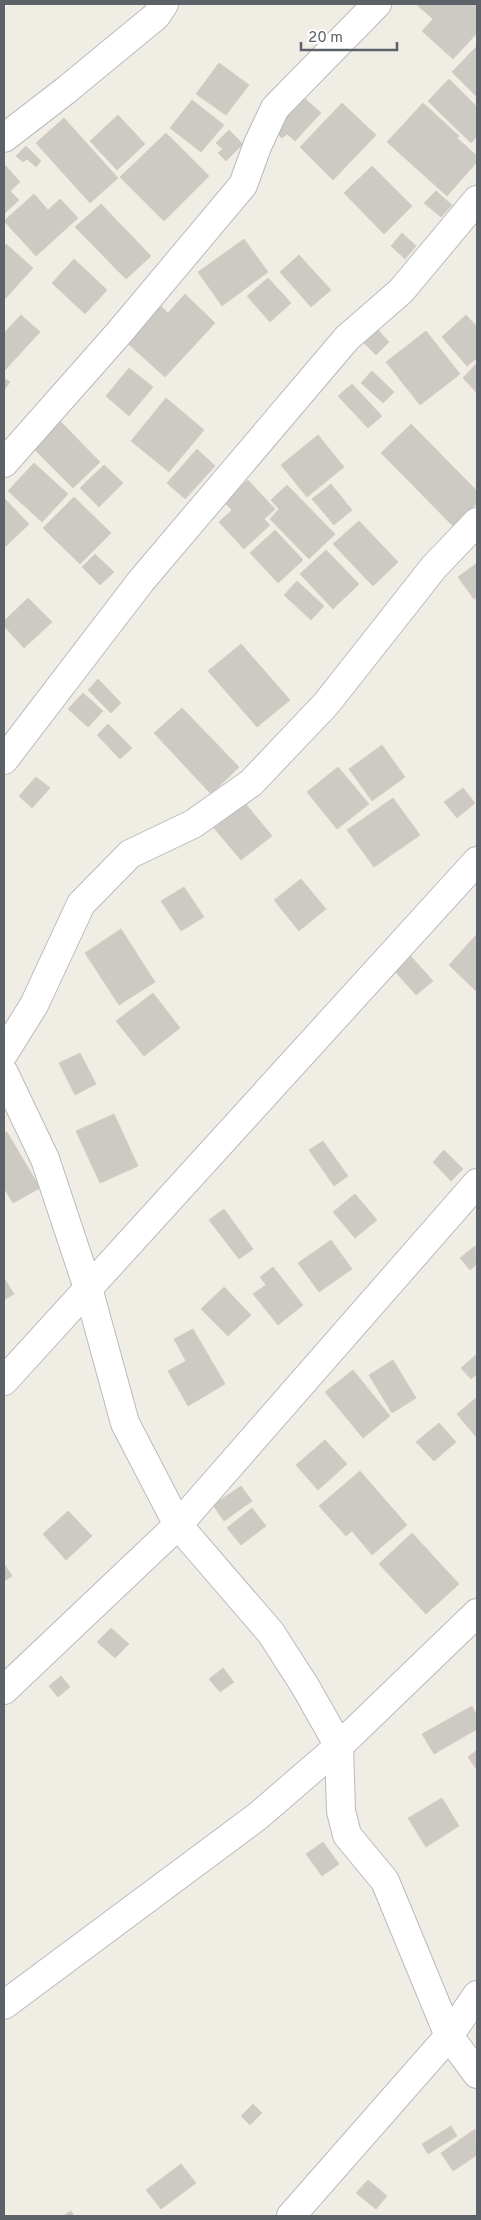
<svg xmlns="http://www.w3.org/2000/svg" width="481" height="2220" viewBox="0 0 481 2220" font-family="Overpass,sans-serif">
<style>
.building{fill:#cdc9c3;stroke:#d6cec2}
.lines{fill:none;stroke-linecap:round;stroke-linejoin:round}
.minor-casing{stroke:#b7bbc0;stroke-width:30}
.minor{stroke:#fff;stroke-width:28}
</style>
<rect width="100%" height="100%" fill="#f0ede5"/>
<!-- building -->
<path class="building" d="M 416,4 L 477,4 L 477,33 L 453,59 L 422,31 L 433,19 Z
M 477,46 L 477,97 L 452,72 Z
M 219,63 L 249,85 L 226,115 L 196,94 Z
M 449,79 L 477,107 L 477,136 L 471,143 L 428,101 Z
M 301,95 L 321,113 L 295,141 L 287,134 L 282,138 L 271,128 Z
M 192,100 L 224,125 L 201,152 L 170,128 Z
M 342,103 L 376,135 L 333,180 L 300,147 Z
M 423,103 L 459,136 L 457,138 L 477,156 L 477,162 L 447,196 L 387,142 Z
M 118,115 L 145,144 L 117,170 L 90,141 Z
M 64,118 L 118,178 L 90,203 L 36,143 Z
M 229,130 L 243,144 L 226,161 L 218,153 L 223,149 L 216,143 Z
M 166,133 L 209,176 L 164,221 L 120,177 Z
M 26,146 L 41,161 L 36,167 L 27,159 L 23,162 L 16,156 Z
M 4,164 L 20,182 L 10,191 L 19,200 L 4,214 Z
M 372,166 L 412,206 L 384,234 L 344,193 Z
M 436,191 L 452,205 L 441,217 L 424,203 Z
M 34,194 L 48,210 L 60,199 L 78,218 L 36,256 L 4,221 Z
M 101,204 L 151,256 L 126,279 L 75,227 Z
M 402,233 L 416,246 L 405,259 L 391,246 Z
M 244,239 L 268,272 L 222,306 L 198,272 Z
M 6,244 L 33,268 L 4,300 L 4,246 Z
M 299,255 L 331,290 L 311,307 L 280,272 Z
M 74,259 L 107,290 L 85,314 L 52,283 Z
M 268,278 L 291,303 L 270,322 L 247,296 Z
M 185,294 L 215,323 L 165,377 L 124,340 L 158,303 L 168,313 Z
M 21,315 L 40,332 L 5,370 L 4,333 Z
M 466,315 L 477,327 L 477,358 L 467,366 L 442,337 Z
M 378,330 L 389,342 L 376,355 L 364,343 Z
M 426,331 L 460,374 L 420,405 L 386,362 Z
M 477,363 L 477,393 L 463,378 Z
M 129,368 L 153,387 L 129,416 L 106,396 Z
M 372,371 L 394,392 L 383,403 L 361,383 Z
M 4,378 L 10,382 L 4,390 Z
M 352,384 L 382,416 L 368,428 L 338,396 Z
M 166,398 L 204,430 L 169,472 L 131,441 Z
M 58,419 L 100,462 L 73,488 L 30,445 Z
M 411,424 L 477,491 L 477,503 L 454,527 L 381,453 Z
M 318,435 L 344,467 L 307,497 L 281,465 Z
M 197,449 L 215,466 L 185,499 L 167,483 Z
M 34,463 L 68,494 L 42,522 L 8,491 Z
M 104,465 L 123,483 L 99,507 L 80,488 Z
M 248,480 L 275,509 L 264,519 L 270,525 L 244,549 L 219,522 L 232,510 L 224,502 Z
M 331,484 L 352,510 L 334,525 L 312,499 Z
M 287,485 L 335,534 L 309,559 L 270,519 L 279,509 L 271,500 Z
M 74,497 L 111,533 L 80,564 L 43,528 Z
M 4,498 L 29,524 L 4,548 Z
M 359,521 L 398,562 L 373,586 L 333,544 Z
M 275,530 L 303,560 L 278,583 L 250,553 Z
M 326,550 L 359,584 L 333,609 L 300,574 Z
M 95,554 L 114,572 L 100,585 L 82,567 Z
M 477,563 L 477,597 L 474,599 L 458,577 Z
M 297,581 L 324,606 L 311,620 L 284,595 Z
M 28,598 L 52,622 L 24,648 L 4,626 L 4,621 Z
M 241,644 L 290,700 L 257,727 L 208,671 Z
M 98,679 L 121,703 L 111,713 L 88,690 Z
M 83,693 L 103,711 L 88,727 L 68,709 Z
M 182,708 L 239,767 L 211,794 L 154,733 Z
M 108,724 L 132,748 L 120,759 L 97,735 Z
M 382,745 L 405,777 L 372,801 L 349,769 Z
M 338,767 L 369,804 L 337,829 L 307,792 Z
M 36,777 L 50,788 L 32,808 L 19,796 Z
M 463,788 L 475,803 L 457,818 L 444,802 Z
M 393,798 L 420,835 L 374,867 L 347,830 Z
M 245,803 L 272,836 L 241,860 L 214,828 Z
M 301,879 L 326,909 L 299,931 L 274,900 Z
M 184,887 L 204,917 L 181,931 L 161,901 Z
M 121,929 L 155,982 L 119,1005 L 85,953 Z
M 477,934 L 477,992 L 449,965 Z
M 407,952 L 433,981 L 416,995 L 391,967 Z
M 153,993 L 180,1028 L 144,1056 L 116,1021 Z
M 80,1053 L 96,1084 L 75,1095 L 59,1063 Z
M 114,1114 L 138,1166 L 100,1183 L 76,1131 Z
M 7,1132 L 40,1188 L 13,1203 L 4,1188 L 4,1134 Z
M 323,1141 L 348,1176 L 334,1186 L 309,1150 Z
M 444,1150 L 463,1169 L 451,1181 L 433,1162 Z
M 355,1194 L 377,1220 L 355,1238 L 333,1212 Z
M 224,1209 L 253,1249 L 239,1259 L 209,1220 Z
M 331,1240 L 352,1269 L 319,1292 L 298,1263 Z
M 475,1246 L 477,1264 L 470,1270 L 460,1258 Z
M 273,1267 L 303,1305 L 278,1325 L 253,1294 L 266,1285 L 260,1277 Z
M 4,1278 L 14,1294 L 4,1300 Z
M 224,1287 L 251,1315 L 228,1336 L 201,1309 Z
M 193,1329 L 225,1384 L 188,1406 L 168,1371 L 186,1361 L 174,1339 Z
M 477,1354 L 477,1374 L 471,1379 L 461,1368 Z
M 393,1360 L 416,1398 L 392,1413 L 369,1375 Z
M 353,1370 L 390,1416 L 363,1438 L 325,1392 Z
M 477,1397 L 477,1438 L 457,1414 Z
M 439,1423 L 456,1442 L 434,1461 L 416,1442 Z
M 325,1440 L 347,1464 L 318,1490 L 296,1465 Z
M 360,1471 L 407,1525 L 372,1555 L 352,1531 L 346,1536 L 319,1506 Z
M 241,1486 L 252,1501 L 224,1521 L 213,1505 Z
M 252,1508 L 266,1526 L 241,1545 L 227,1528 Z
M 68,1511 L 92,1536 L 66,1560 L 43,1534 Z
M 412,1533 L 459,1584 L 426,1614 L 379,1564 Z
M 4,1564 L 12,1576 L 4,1581 Z
M 111,1628 L 129,1644 L 115,1658 L 97,1642 Z
M 223,1668 L 234,1682 L 220,1692 L 209,1679 Z
M 61,1676 L 70,1687 L 58,1697 L 49,1686 Z
M 472,1706 L 477,1716 L 477,1729 L 434,1754 L 422,1734 Z
M 477,1750 L 477,1770 L 468,1757 Z
M 442,1798 L 459,1826 L 426,1847 L 408,1818 Z
M 323,1842 L 339,1864 L 322,1876 L 306,1854 Z
M 253,2104 L 262,2113 L 250,2125 L 241,2116 Z
M 451,2126 L 457,2136 L 428,2154 L 422,2144 Z
M 475,2129 L 477,2155 L 453,2171 L 441,2153 Z
M 181,2164 L 196,2183 L 161,2209 L 146,2190 Z
M 368,2180 L 387,2196 L 376,2209 L 356,2193 Z
M 71,2211 L 74,2216 L 63,2216 Z"/>
<g class="lines">
<!-- minor casing -->
<g class="minor-casing">
<path id="minor" d="M 4,138 L 65,91 L 156,16 L 164,4
M 4,463 L 119,333 L 243,185 L 258,144 L 275,108 L 377,4
M 4,760 L 141,581 L 347,338 L 401,291 L 477,200
M 4,1053 L 34,1005 L 81,904 L 130,854 L 193,824 L 251,783 L 326,704 L 434,567 L 477,522
M 4,1073 L 45,1159 L 88,1288 L 125,1423 L 178,1525 L 271,1633 L 305,1686 L 339,1746 L 341,1811 L 347,1835 L 385,1881 L 449,2036 L 477,2074
M 4,1381 L 477,861
M 4,1690 L 178,1525 L 477,1183
M 4,2005 L 258,1816 L 339,1746 L 477,1613
M 291,2216 L 449,2036 L 477,1995"/>
</g>
<!-- minor -->
<use href="#minor" class="minor"/>
</g>
<!-- border -->
<rect width="481" height="2220" fill="none" stroke="#5c6267" stroke-width="10"/>
<!-- scale -->
<path d="M301 42v8h96v-8" fill="none" stroke="#5c6267" stroke-width="2.5"/>
<text x="308" y="42" font-size="15" fill="#5c6267" stroke="#ffffff" stroke-width="4" paint-order="stroke">20 m</text>
</svg>
